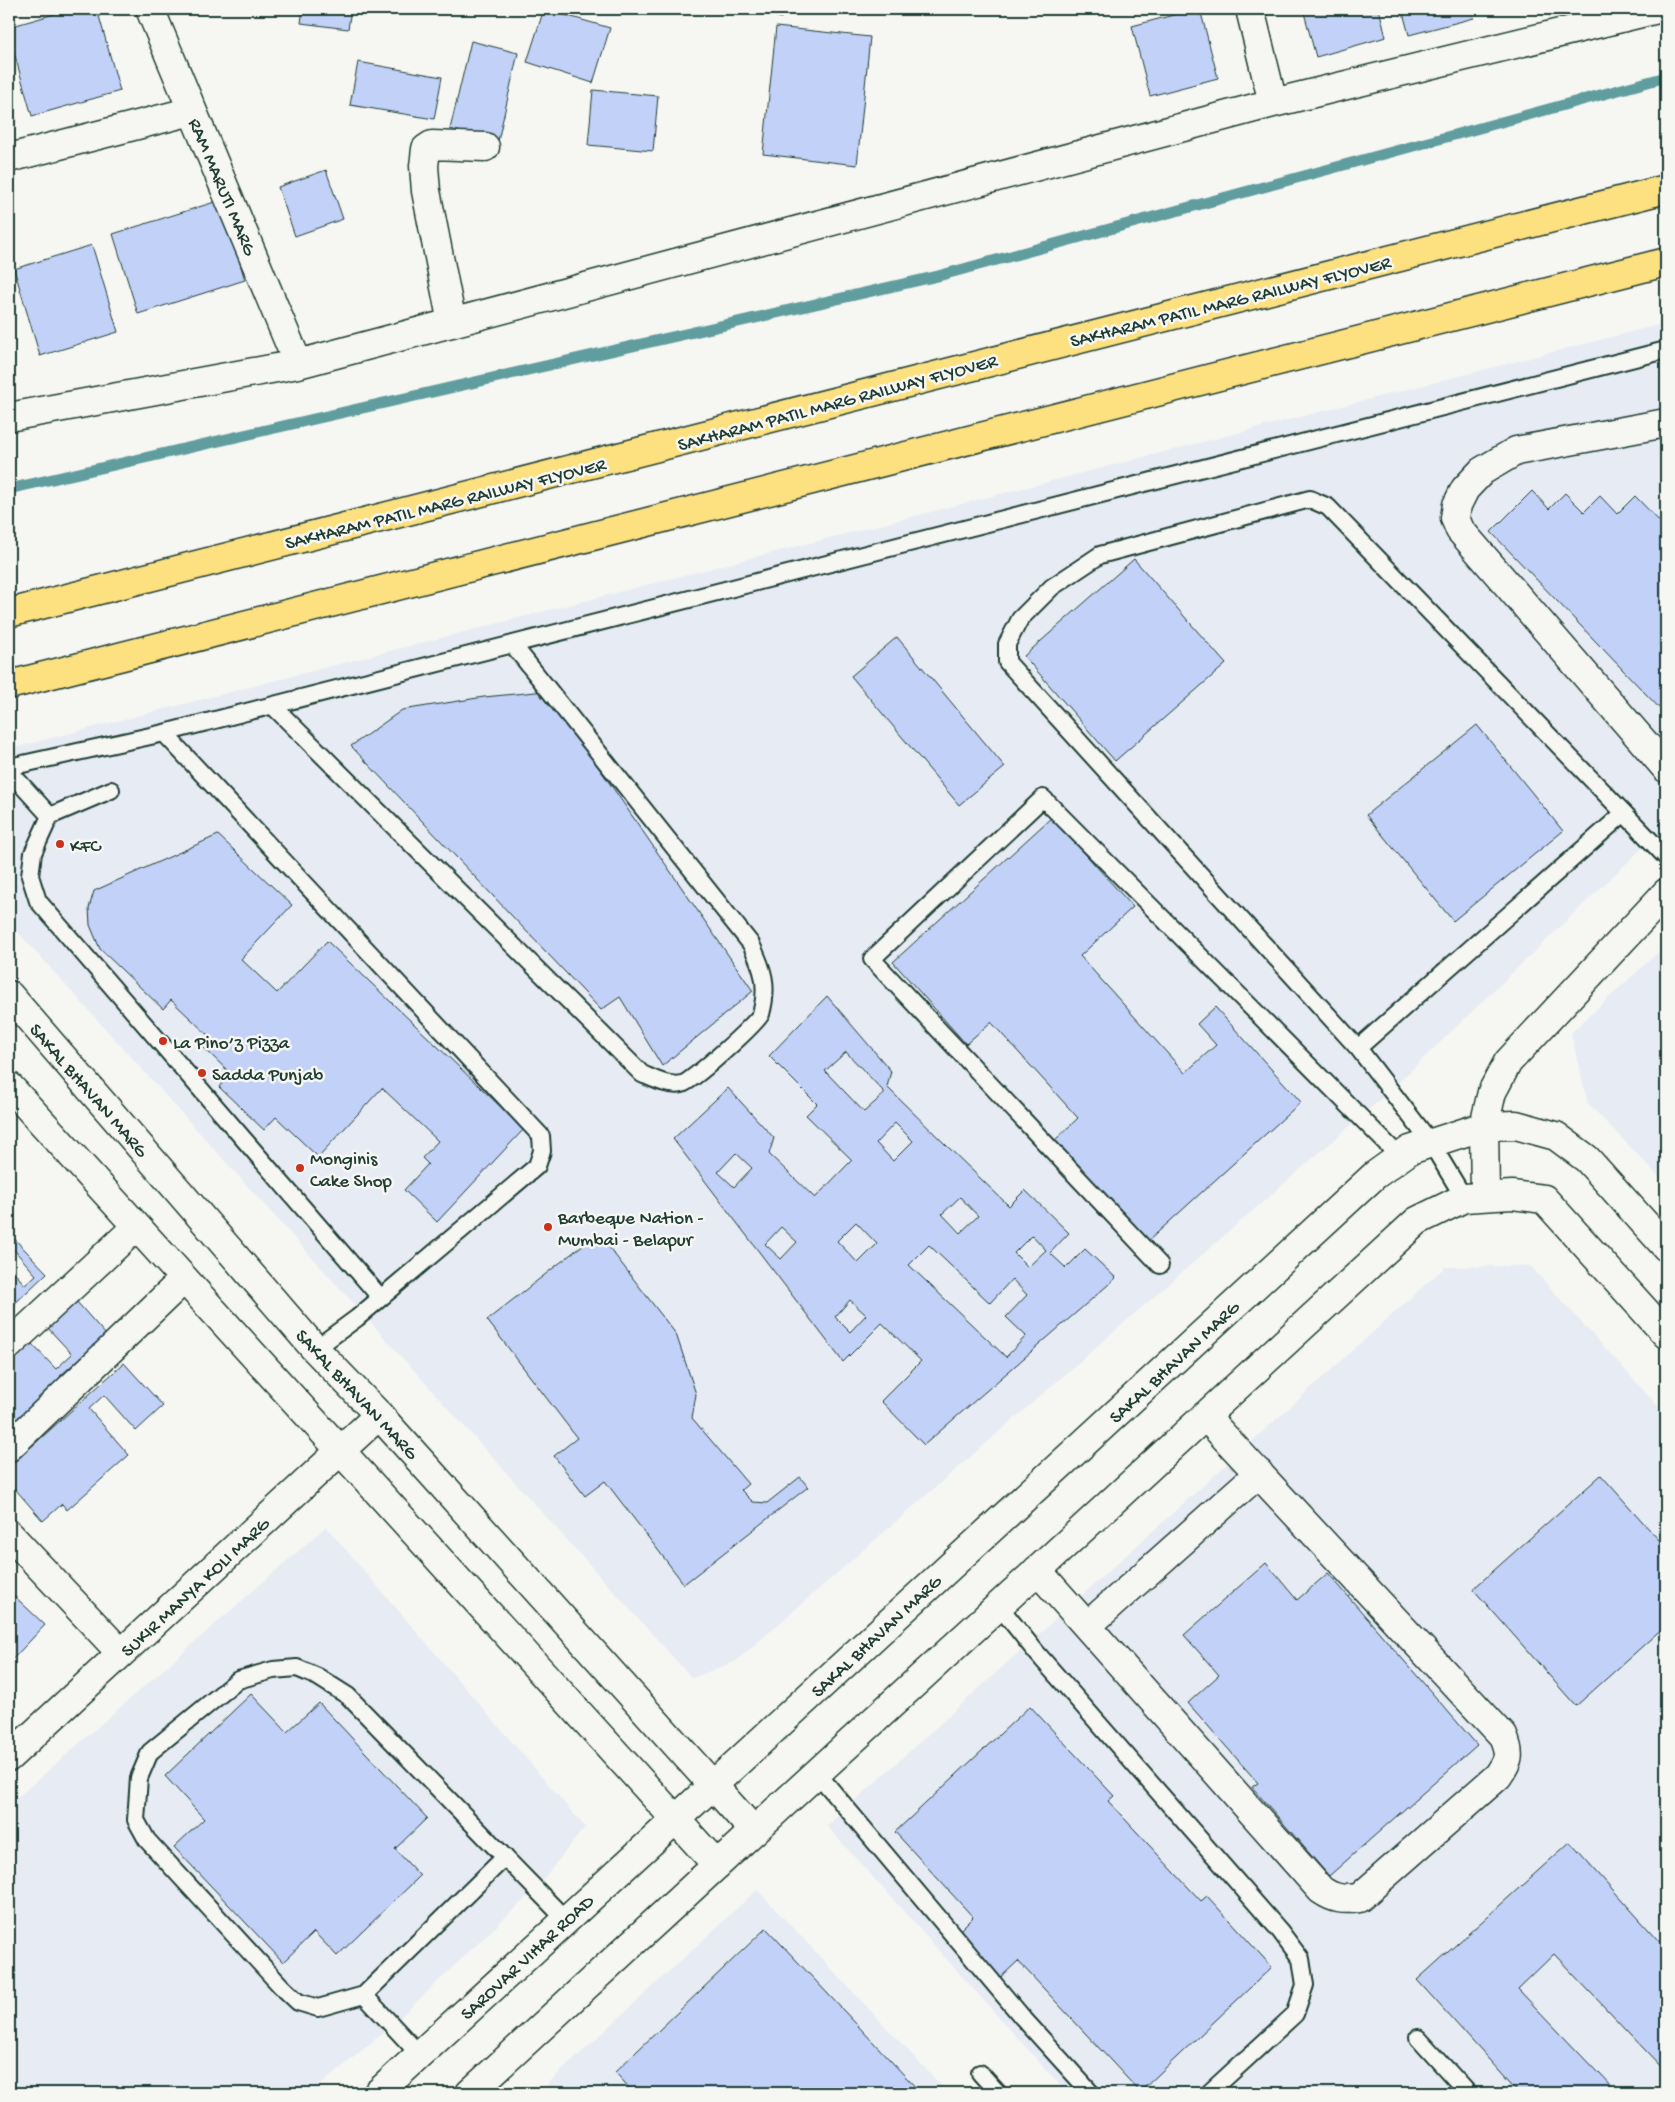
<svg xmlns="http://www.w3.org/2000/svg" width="1675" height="2102" viewBox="0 0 1675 2102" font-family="'Gochi Hand',sans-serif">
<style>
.built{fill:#e6ebf4}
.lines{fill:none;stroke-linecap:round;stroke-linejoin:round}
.stream{stroke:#609d9f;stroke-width:11}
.building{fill:#c1d1f7;stroke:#1f3d34;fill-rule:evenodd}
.service-casing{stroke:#1f3d34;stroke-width:20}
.minor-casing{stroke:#1f3d34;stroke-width:31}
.tertiary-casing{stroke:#1f3d34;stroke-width:31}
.secondary-casing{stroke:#1f3d34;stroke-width:31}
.primary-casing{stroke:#1f3d34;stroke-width:31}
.service{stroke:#f6f6f2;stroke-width:16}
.minor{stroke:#f6f6f2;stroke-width:28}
.tertiary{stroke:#f6f6f2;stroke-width:28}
.secondary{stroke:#f6f6f2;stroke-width:28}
.primary{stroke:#fde080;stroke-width:28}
.poi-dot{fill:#c8321e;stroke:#f6f6f2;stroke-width:2}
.labels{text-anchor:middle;stroke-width:5;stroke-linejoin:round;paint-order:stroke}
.street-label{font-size:19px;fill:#1f3d34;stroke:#f6f6f2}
.poi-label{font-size:19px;fill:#1f3d34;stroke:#f6f6f2;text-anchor:start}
</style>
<rect width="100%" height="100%" fill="#f6f6f2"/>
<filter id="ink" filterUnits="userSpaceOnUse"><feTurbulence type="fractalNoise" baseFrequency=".02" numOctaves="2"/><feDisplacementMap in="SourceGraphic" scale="10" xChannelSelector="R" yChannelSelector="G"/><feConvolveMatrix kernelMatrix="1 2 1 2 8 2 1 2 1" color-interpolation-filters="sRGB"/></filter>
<g filter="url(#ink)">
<!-- built -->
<path class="built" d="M 1666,323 L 1666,825 L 1383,1097 L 736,1661 L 692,1678 L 9,922 L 9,749 Z
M 1666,945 L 1666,1184 L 1588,1103 L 1571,1033 Z
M 1530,1266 L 1666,1415 L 1666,2093 L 1067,2093 L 827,1826 L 1445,1267 Z
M 326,1527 L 585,1827 L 535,1889 L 392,2025 L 311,2093 L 9,2093 L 9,1805 Z
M 757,1890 L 948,2093 L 538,2093 Z"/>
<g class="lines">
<!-- stream -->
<path class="stream" d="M 9,489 L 938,276 L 1666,77"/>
</g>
<!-- building -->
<path class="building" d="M 72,9 L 97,9 L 120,91 L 32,116 L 9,35 L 9,27 Z
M 303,9 L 351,9 L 348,29 L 301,23 Z
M 544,9 L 610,28 L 593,83 L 527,62 Z
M 753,9 L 784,9 L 781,18 Z
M 1196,9 L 1200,9 L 1218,78 L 1150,96 L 1132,26 Z
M 1303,9 L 1379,9 L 1386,37 L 1316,57 Z
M 1402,9 L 1471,9 L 1474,18 L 1409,35 Z
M 776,27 L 870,37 L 857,165 L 763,154 Z
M 471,41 L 518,53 L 498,141 L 450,129 Z
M 358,62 L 442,77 L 434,119 L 350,105 Z
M 9,73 L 16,120 L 9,122 Z
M 593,90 L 658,96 L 653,151 L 588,145 Z
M 326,170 L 343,219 L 295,236 L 278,187 Z
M 221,200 L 245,280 L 138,314 L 113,234 Z
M 92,245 L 118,332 L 40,356 L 14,269 Z
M 1532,491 L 1549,509 L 1565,493 L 1584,512 L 1600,496 L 1617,514 L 1635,496 L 1666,528 L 1666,715 L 1491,532 Z
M 1134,559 L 1226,664 L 1115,761 L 1024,656 Z
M 897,637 L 1005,767 L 959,805 L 851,676 Z
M 546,691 L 753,991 L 662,1066 L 620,997 L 601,1010 L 351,746 L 402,710 L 484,697 Z
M 1477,725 L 1563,831 L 1453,921 L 1366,815 Z
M 1052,817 L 1133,907 L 1080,956 L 1185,1073 L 1216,1045 L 1197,1024 L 1215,1007 L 1301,1102 L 1146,1243 L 1054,1141 L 1078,1118 L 991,1022 L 966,1044 L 893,962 Z
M 218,835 L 292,905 L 241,959 L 277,993 L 327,941 L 524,1129 L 437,1222 L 404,1190 L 428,1164 L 422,1158 L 438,1141 L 382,1088 L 318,1157 L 276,1117 L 264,1130 L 219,1087 L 231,1074 L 201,1045 L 210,1037 L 171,1000 L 163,1009 L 100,949 L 90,925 L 89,908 L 94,891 Z
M 827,996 L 891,1071 L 887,1087 L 948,1147 L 1009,1206 L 1025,1190 L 1069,1233 L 1050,1253 L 1066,1268 L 1085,1249 L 1116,1278 L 924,1445 L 881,1401 L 921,1361 L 882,1323 L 843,1362 L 673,1139 L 728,1088 L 774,1138 L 769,1154 L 815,1198 L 852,1160 L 806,1115 L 817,1104 L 769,1056 ZM 846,1052 L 885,1093 L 864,1112 L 825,1071 ZM 895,1123 L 913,1141 L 893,1161 L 876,1143 ZM 736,1153 L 752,1168 L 734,1187 L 718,1172 ZM 960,1197 L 978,1216 L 960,1233 L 942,1214 ZM 856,1222 L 877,1244 L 858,1263 L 837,1241 ZM 781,1227 L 797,1242 L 781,1259 L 765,1244 ZM 1032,1235 L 1046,1250 L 1028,1267 L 1014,1253 ZM 929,1245 L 990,1303 L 1012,1279 L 1027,1295 L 1006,1317 L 1026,1336 L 1006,1357 L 909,1265 ZM 850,1300 L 866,1315 L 850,1332 L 835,1317 Z
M 9,1233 L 47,1273 L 9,1309 L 9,1266 L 25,1285 L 36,1275 L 9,1244 Z
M 598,1233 L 676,1334 L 696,1394 L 692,1418 L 748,1484 L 741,1490 L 753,1502 L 767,1503 L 800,1477 L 808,1487 L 684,1584 L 605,1481 L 585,1496 L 554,1456 L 577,1438 L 487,1320 Z
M 70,1294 L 106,1335 L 60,1376 L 66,1383 L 9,1434 L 9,1349 ZM 45,1325 L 72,1354 L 56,1369 L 29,1341 Z
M 124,1363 L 163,1406 L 136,1431 L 104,1395 L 89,1409 L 129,1455 L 67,1510 L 62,1504 L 43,1521 L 9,1482 L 9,1467 Z
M 1601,1475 L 1666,1548 L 1666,1625 L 1576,1706 L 1473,1589 Z
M 1266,1563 L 1297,1600 L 1328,1573 L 1477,1745 L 1329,1876 L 1252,1787 L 1258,1783 L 1188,1703 L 1219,1675 L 1184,1635 Z
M 9,1591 L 45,1625 L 9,1663 Z
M 251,1694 L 287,1732 L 319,1703 L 427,1818 L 395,1849 L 420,1876 L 337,1956 L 314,1932 L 283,1962 L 174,1847 L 204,1819 L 165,1776 Z
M 1030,1706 L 1114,1796 L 1108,1801 L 1201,1901 L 1207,1896 L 1272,1967 L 1140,2092 L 1018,1961 L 1000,1978 L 958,1932 L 973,1917 L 895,1832 Z
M 1570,1842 L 1666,1949 L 1666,2072 L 1554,1954 L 1518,1989 L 1617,2093 L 1519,2093 L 1417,1980 Z
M 766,1928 L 921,2093 L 634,2093 L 615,2072 Z"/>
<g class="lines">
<!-- service casing -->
<g class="service-casing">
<path id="service" d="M 273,706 L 642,1074 C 654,1079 669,1087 682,1084 C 691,1083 759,1021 761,1014 C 769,985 763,969 751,944 L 513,645
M 164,733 L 541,1136 L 542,1151 L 537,1166 L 357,1318 L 315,1349
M 9,767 L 164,733 L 1666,350
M 9,771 L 50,816
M 111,790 L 50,816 L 33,853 L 30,876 L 38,901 L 380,1297
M 1624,813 L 1666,857
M 1358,1048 L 1624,813 L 1328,507 L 1310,499 L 1100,555 L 1052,587 L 1020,619 L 1007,644 L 1007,662 L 1358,1048 L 1431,1143 L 1464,1198
M 1160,1265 L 872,959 L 1043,798 L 1400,1157
M 999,1606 L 1036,1652 L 1280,1931 L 1301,1959 L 1305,1985 L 1295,2014 L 1209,2093
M 817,1773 L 1023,2018 L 1091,2093
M 505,1857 L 364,1995 L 318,2008 L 298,2002 L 281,1986 L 147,1840 L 136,1820 L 139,1778 L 150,1752 L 238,1680 L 273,1670 L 297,1668 L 318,1677 L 348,1696 L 566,1920
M 364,1995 L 420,2055
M 1418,2038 L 1468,2093
M 980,2073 L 998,2093"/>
</g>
<!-- minor casing -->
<g class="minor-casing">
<path id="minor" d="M 150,9 L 298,364
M 1250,9 L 1273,103
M 9,158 L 192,111
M 452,323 L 426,191 L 424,166 L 426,149 L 432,145 L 485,147
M 9,417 L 298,364 L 1273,103 L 1658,9
M 1666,423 L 1516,451 L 1482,471 L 1465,489 L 1457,505 L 1455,518 L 1460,530 L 1666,768
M 1485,1195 L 1484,1126 L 1492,1092 L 1508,1062 L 1666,893
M 9,1345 L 136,1227
M 9,1447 L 184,1279
M 9,1534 L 121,1653
M 1037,1570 L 1321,1890 C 1334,1899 1343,1900 1359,1898 L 1498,1776 C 1509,1760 1511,1755 1503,1736 L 1205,1416
M 1087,1626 L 1259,1473
M 9,1757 L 379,1415"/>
</g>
<!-- tertiary casing -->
<g class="tertiary-casing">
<path id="tertiary" d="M 378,2093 L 675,1820
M 470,2093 L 717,1865"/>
</g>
<!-- secondary casing -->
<g class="secondary-casing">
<path id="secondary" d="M 9,995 L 315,1349 L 379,1415 L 754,1831
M 9,1086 L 717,1865 L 1417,1221 L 1464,1198 L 1512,1195 L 1544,1199 L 1666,1334
M 675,1820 L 1375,1175 L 1410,1150 L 1484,1126 L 1516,1125 L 1556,1136 L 1587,1159 L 1666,1247"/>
</g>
<!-- primary casing -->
<g class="primary-casing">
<path id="primary" d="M 9,613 L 1666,189
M 9,685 L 1666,262"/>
</g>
<!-- service -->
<use href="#service" class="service"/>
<!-- minor -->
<use href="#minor" class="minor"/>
<!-- tertiary -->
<use href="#tertiary" class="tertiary"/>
<!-- secondary -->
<use href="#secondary" class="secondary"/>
<!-- primary -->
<use href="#primary" class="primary"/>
</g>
</g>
<!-- markers -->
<g class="poi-dot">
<circle cx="60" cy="844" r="5"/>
<circle cx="163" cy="1041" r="5"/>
<circle cx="202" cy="1073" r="5"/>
<circle cx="300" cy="1168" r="5"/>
<circle cx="548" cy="1227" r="5"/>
</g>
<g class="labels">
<!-- street labels -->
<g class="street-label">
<text transform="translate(224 186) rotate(67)" y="7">RAM MARUTI MARG</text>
<text transform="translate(1230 300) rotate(-14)" y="7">SAKHARAM PATIL MARG RAILWAY FLYOVER</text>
<text transform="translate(837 401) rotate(-15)" y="7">SAKHARAM PATIL MARG RAILWAY FLYOVER</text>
<text transform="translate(445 502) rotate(-14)" y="7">SAKHARAM PATIL MARG RAILWAY FLYOVER</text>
<text transform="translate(90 1089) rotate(49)" y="7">SAKAL BHAVAN MARG</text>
<text transform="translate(1173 1361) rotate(-43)" y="7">SAKAL BHAVAN MARG</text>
<text transform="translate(358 1393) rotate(47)" y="7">SAKAL BHAVAN MARG</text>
<text transform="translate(194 1586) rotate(-43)" y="7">SUKIR MANYA KOLI MARG</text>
<text transform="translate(875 1635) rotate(-43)" y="7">SAKAL BHAVAN MARG</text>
<text transform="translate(526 1956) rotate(-43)" y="7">SAROVAR VIHAR ROAD</text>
</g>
<!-- poi labels -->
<g class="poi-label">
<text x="70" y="851">KFC</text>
<text x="173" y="1048">La Pino’z Pizza</text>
<text x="212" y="1080">Sadda Punjab</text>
<text x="310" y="1164">Monginis<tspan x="310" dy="22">Cake Shop</tspan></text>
<text x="558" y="1223">Barbeque Nation -<tspan x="558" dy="22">Mumbai - Belapur</tspan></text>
</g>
</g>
<!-- margin -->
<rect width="1675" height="2102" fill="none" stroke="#f6f6f2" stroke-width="30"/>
<rect x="15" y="15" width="1645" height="2072" fill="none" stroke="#1f3d34" stroke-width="2" filter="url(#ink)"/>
</svg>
